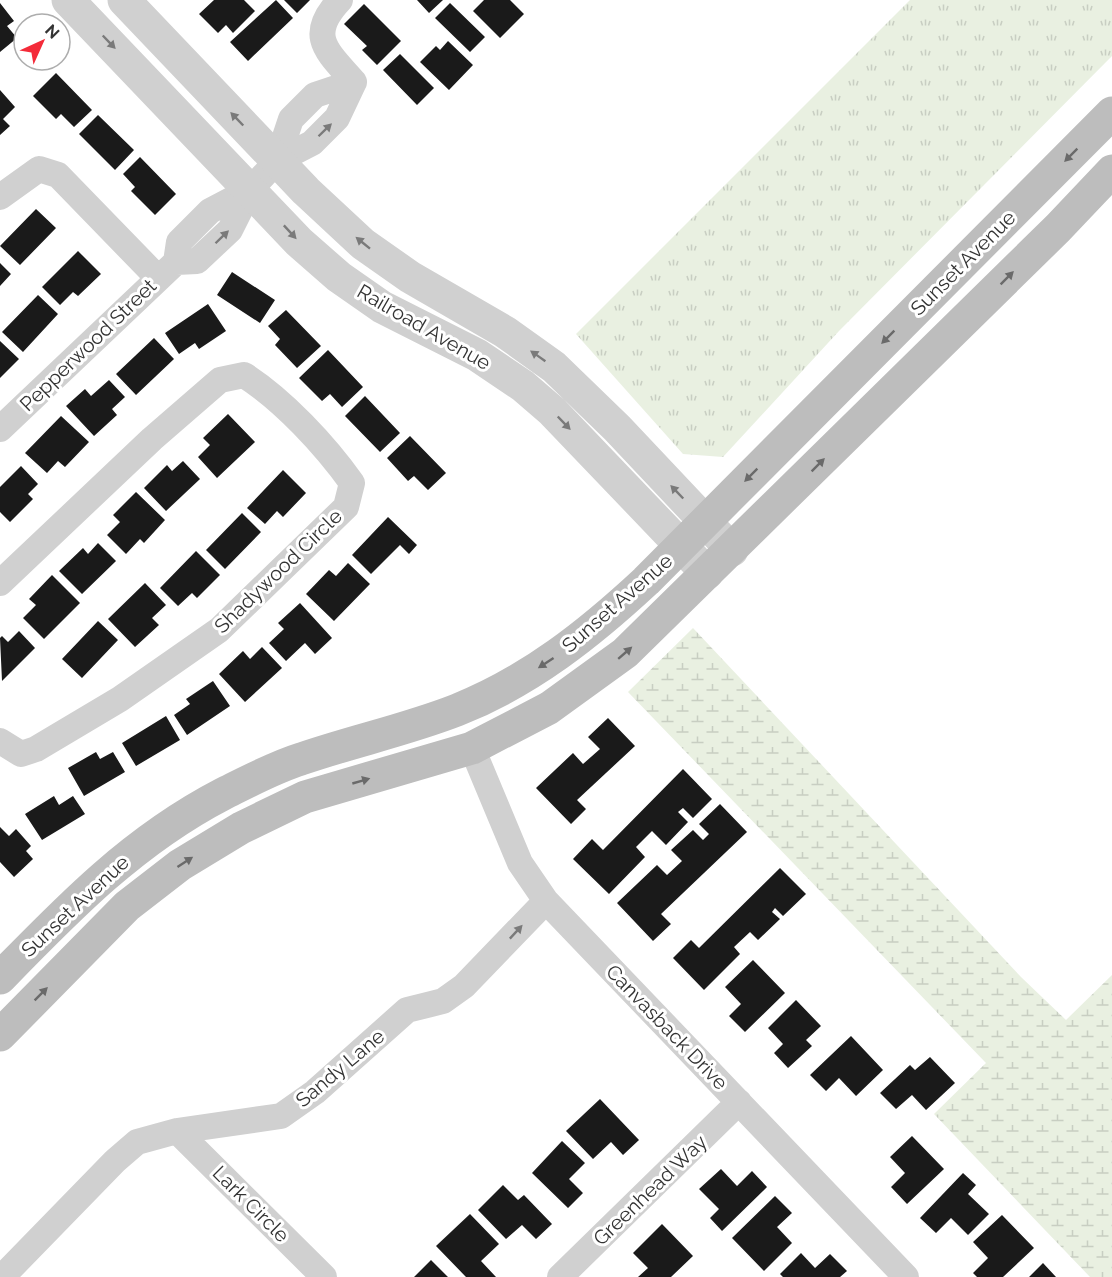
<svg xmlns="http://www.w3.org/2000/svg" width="1112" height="1277" viewBox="0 0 1112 1277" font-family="Raleway,sans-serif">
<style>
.grass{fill:url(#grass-tufts)}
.wetland{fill:url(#wetland-marsh)}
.building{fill:#1a1a1a}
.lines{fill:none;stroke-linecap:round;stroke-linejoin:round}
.minor{stroke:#d0d0d0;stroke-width:26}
.tertiary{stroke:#d0d0d0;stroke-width:33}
.secondary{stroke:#bdbdbd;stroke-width:33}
.oneway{fill:#7a7a7a}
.oneway2{fill:#6a6a6a}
.labels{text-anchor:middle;stroke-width:6;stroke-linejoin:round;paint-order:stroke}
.street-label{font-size:20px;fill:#333;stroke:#fff}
</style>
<defs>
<pattern id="grass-tufts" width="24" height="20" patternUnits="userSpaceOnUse" patternTransform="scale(1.5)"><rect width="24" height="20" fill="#e9f0e1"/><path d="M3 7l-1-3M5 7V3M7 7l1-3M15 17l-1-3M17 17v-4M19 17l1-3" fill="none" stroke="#c8cec2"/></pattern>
<pattern id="wetland-marsh" width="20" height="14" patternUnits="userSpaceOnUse" patternTransform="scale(1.5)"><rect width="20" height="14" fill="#e9f0e1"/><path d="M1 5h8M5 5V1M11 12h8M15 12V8" fill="none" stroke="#c8cec2"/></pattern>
</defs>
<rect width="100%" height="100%" fill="#fff"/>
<!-- grass -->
<path class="grass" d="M 910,0 L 1112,0 L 1112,56 L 839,331 L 723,457 L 683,454 L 576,334 Z"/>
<!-- wetland -->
<path class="wetland" d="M 693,628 L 1021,977 L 1066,1020 L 1112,975 L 1112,1277 L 1090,1277 L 934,1114 L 986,1063 L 628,692 Z"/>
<!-- building -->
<path class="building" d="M 214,0 L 244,0 L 255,11 L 233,33 L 226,25 L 218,33 L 199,14 Z
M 276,0 L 293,18 L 248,61 L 230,42 Z
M 284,0 L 310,0 L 297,13 Z
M 417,0 L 443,0 L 429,13 Z
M 484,0 L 510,0 L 524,14 L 500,38 L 473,11 Z
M 0,3 L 14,21 L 7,26 L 17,38 L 0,52 Z
M 450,3 L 485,37 L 470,52 L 435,18 Z
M 364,4 L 401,41 L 377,65 L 362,50 L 367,46 L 344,24 Z
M 448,41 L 473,65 L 449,90 L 420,62 L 436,46 L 440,50 Z
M 400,54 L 434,88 L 417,105 L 383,70 Z
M 56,73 L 92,110 L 74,127 L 61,114 L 56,119 L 33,96 Z
M 0,90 L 15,107 L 3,119 L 10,126 L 0,135 Z
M 98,115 L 134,150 L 115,170 L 79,134 Z
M 140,157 L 176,194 L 155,215 L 131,191 L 135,187 L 123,174 Z
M 36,209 L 56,228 L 20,265 L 0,246 Z
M 78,251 L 101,274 L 78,296 L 73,292 L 60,305 L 42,287 Z
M 0,263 L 11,274 L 0,286 Z
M 232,272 L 275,300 L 260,323 L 217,295 Z
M 38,295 L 58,314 L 23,352 L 2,332 Z
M 208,304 L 226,331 L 199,349 L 195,343 L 179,354 L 165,333 Z
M 286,310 L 321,346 L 297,368 L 275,345 L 280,339 L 268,326 Z
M 154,338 L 174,359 L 136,395 L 116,374 Z
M 0,341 L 19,359 L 0,378 Z
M 328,350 L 363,387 L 342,407 L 330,394 L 322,401 L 299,378 Z
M 109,380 L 125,397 L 112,409 L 117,415 L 94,436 L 66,406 L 85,389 L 91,396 Z
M 365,396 L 400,433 L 380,452 L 345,416 Z
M 228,414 L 255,442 L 217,478 L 198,457 L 210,445 L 203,438 Z
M 61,416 L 89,442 L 65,467 L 58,461 L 47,473 L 25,453 Z
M 410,436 L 446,473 L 428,490 L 414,476 L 408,481 L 387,458 Z
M 183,461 L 200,479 L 166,511 L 144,488 L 167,465 L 172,471 Z
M 21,466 L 38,484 L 28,494 L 33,499 L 10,522 L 0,512 L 0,487 Z
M 283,470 L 306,493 L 283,517 L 277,511 L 265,524 L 247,508 Z
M 136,492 L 165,520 L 144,543 L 140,539 L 126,554 L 107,535 L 120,522 L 113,515 Z
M 242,513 L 261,532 L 225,569 L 206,550 Z
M 388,517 L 417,545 L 409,554 L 400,545 L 371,574 L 352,555 Z
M 98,543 L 116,561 L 82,594 L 59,571 L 83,548 L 88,554 Z
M 196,551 L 220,575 L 197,598 L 192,593 L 178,606 L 160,588 Z
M 348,563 L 370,584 L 334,621 L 306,594 L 329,570 L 336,576 Z
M 52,575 L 80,603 L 44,639 L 23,618 L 36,605 L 29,599 Z
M 145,583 L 166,605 L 152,618 L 159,625 L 135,647 L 108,619 Z
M 300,603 L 332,638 L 315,654 L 305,643 L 286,661 L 269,643 L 284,629 L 278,623 Z
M 98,621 L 118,640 L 82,678 L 62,659 Z
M 19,631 L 35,648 L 2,681 L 0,638 L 2,636 L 8,642 Z
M 262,647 L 282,668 L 245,702 L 219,674 L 243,651 L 250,659 Z
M 213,681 L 230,706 L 187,735 L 174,715 L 190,704 L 186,699 Z
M 166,716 L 180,740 L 136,766 L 122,743 Z
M 608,718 L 635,746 L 577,800 L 586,809 L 571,824 L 536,788 L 573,753 L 583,764 L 600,749 L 588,737 Z
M 96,752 L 100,759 L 113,752 L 125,772 L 84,796 L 68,768 Z
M 683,769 L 712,799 L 693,818 L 683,808 L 678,812 L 688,822 L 666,845 L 652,831 L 636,847 L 645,857 L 609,894 L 573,859 L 592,839 L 603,850 Z
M 54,796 L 59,805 L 73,796 L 85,814 L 42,840 L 25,814 Z
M 720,804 L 747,832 L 661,914 L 671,924 L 653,941 L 617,903 L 657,865 L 667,875 L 682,861 L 671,850 L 693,830 L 703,840 L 709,834 L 699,824 Z
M 0,827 L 9,836 L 16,829 L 31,846 L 26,851 L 33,859 L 14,877 L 0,862 Z
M 780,868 L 806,894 L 783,916 L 775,908 L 772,912 L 780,919 L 758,940 L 750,932 L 734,947 L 740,954 L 704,990 L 673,958 L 691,940 L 699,948 Z
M 753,960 L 785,993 L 745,1032 L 729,1016 L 741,1004 L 725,987 Z
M 796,1000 L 821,1026 L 806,1040 L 812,1046 L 788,1068 L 774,1053 L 783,1044 L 768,1028 Z
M 851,1036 L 883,1070 L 856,1096 L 839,1078 L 826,1091 L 810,1075 Z
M 930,1057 L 955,1083 L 926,1110 L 912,1095 L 896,1109 L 880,1093 L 910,1065 L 915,1070 Z
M 600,1099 L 639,1140 L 623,1155 L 611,1142 L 593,1159 L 566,1131 Z
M 912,1136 L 944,1169 L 907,1204 L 891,1187 L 905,1173 L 890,1157 Z
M 562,1141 L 585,1163 L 569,1179 L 583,1193 L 568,1208 L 532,1173 Z
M 721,1169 L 737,1186 L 752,1171 L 767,1187 L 722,1231 L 710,1218 L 719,1209 L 699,1189 Z
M 963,1173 L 976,1185 L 968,1194 L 989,1214 L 968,1235 L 951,1218 L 936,1233 L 920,1218 Z
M 503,1185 L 518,1200 L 524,1195 L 552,1224 L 536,1239 L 522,1225 L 506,1239 L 478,1210 Z
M 775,1196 L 792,1213 L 777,1227 L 792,1243 L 764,1271 L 732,1238 Z
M 470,1214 L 499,1244 L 481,1261 L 496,1277 L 466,1277 L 436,1246 Z
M 1002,1215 L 1034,1248 L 1003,1277 L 977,1277 L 973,1273 L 988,1258 L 973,1242 Z
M 662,1224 L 693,1256 L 671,1277 L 638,1277 L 648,1268 L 633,1253 Z
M 801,1253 L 815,1268 L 830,1254 L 847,1271 L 840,1277 L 783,1277 L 780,1274 Z
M 431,1260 L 448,1277 L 414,1277 Z
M 1043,1263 L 1056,1277 L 1029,1277 Z"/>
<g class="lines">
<!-- minor -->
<path class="minor" d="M 340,0 C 306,36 327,51 354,82
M 277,161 L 291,119 L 315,95 L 354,82
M 0,197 L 39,169 L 58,175 L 158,278
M 176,262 L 179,242 L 210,211 L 250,190
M 0,429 L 176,262 L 197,261 L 230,230 L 250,190 L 277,161 L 312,143 L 337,118 L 354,82
M 0,583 L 152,439 L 220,380 L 244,375 C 283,400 325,445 352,483 L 346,507 L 219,630 L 120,699 L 36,749 L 21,754 L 0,741
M 472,748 L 520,863 L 546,901 L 906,1277
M 177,1131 L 324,1277
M 2,1277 L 115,1161 L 137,1142 L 177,1131 L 281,1116 L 315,1092 L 407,1010 L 443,1001 L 464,986 L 546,901
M 560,1277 L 739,1102"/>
<!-- tertiary -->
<path class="tertiary" d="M 68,0 L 299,242 L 339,277 L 382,307 L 477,355 L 523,386 L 552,411 L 707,573
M 124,0 L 306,191 L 363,244 L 410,277 L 505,332 L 554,367 L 617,428 L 732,550"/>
<!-- secondary -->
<path class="secondary" d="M 0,978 C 69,907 134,840 223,794 C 247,782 275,767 301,759 C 353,741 406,730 457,710 C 530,681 590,633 646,581 L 1112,113
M 0,1035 L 127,906 L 180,865 L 241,828 L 305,797 L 472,748 L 549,708 L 625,653 L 1058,228 L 1112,171"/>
</g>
<!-- one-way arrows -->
<defs><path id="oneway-solid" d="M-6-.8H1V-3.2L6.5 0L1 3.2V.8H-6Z" transform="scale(1.5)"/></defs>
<g class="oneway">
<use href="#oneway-solid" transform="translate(109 42) rotate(46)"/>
<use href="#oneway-solid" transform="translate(237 119) rotate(-134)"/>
<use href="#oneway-solid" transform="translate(325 130) rotate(-44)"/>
<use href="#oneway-solid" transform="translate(290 232) rotate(47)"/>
<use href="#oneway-solid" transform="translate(222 237) rotate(-44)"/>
<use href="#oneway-solid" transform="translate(363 243) rotate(-141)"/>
<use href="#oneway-solid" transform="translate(538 356) rotate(-145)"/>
<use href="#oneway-solid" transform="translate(564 423) rotate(46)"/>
<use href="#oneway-solid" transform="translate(677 492) rotate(-134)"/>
<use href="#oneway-solid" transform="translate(516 932) rotate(-47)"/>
</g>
<g class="oneway2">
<use href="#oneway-solid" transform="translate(1071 155) rotate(135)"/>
<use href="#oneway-solid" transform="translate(1007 278) rotate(-45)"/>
<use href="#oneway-solid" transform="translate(888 337) rotate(135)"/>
<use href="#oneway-solid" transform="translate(818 465) rotate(-45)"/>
<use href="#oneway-solid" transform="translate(751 475) rotate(135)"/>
<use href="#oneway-solid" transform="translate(625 653) rotate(-41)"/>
<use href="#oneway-solid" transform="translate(546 663) rotate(147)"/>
<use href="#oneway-solid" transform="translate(361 781) rotate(-16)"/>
<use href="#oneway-solid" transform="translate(185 862) rotate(-33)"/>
<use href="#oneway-solid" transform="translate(41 994) rotate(-45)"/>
</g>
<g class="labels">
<!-- street labels -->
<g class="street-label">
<text transform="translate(963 263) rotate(-45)" y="7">Sunset Avenue</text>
<text transform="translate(424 327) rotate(30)" y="7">Railroad Avenue</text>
<text transform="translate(88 345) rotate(-44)" y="7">Pepperwood Street</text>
<text transform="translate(278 571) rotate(-44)" y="7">Shadywood Circle</text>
<text transform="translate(617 603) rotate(-41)" y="7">Sunset Avenue</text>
<text transform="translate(75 906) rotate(-43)" y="7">Sunset Avenue</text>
<text transform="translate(667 1027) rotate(46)" y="7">Canvasback Drive</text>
<text transform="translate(340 1068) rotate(-40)" y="7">Sandy Lane</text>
<text transform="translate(650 1190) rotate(-44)" y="7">Greenhead Way</text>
<text transform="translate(251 1204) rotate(45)" y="7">Lark Circle</text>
</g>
</g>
<!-- north arrow -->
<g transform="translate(42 42) rotate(45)"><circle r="28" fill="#ffffff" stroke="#adadad" stroke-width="1.5"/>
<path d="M0-4.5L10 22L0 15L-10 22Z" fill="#f42b39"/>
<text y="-9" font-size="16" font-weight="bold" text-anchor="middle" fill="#333333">N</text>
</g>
</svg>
